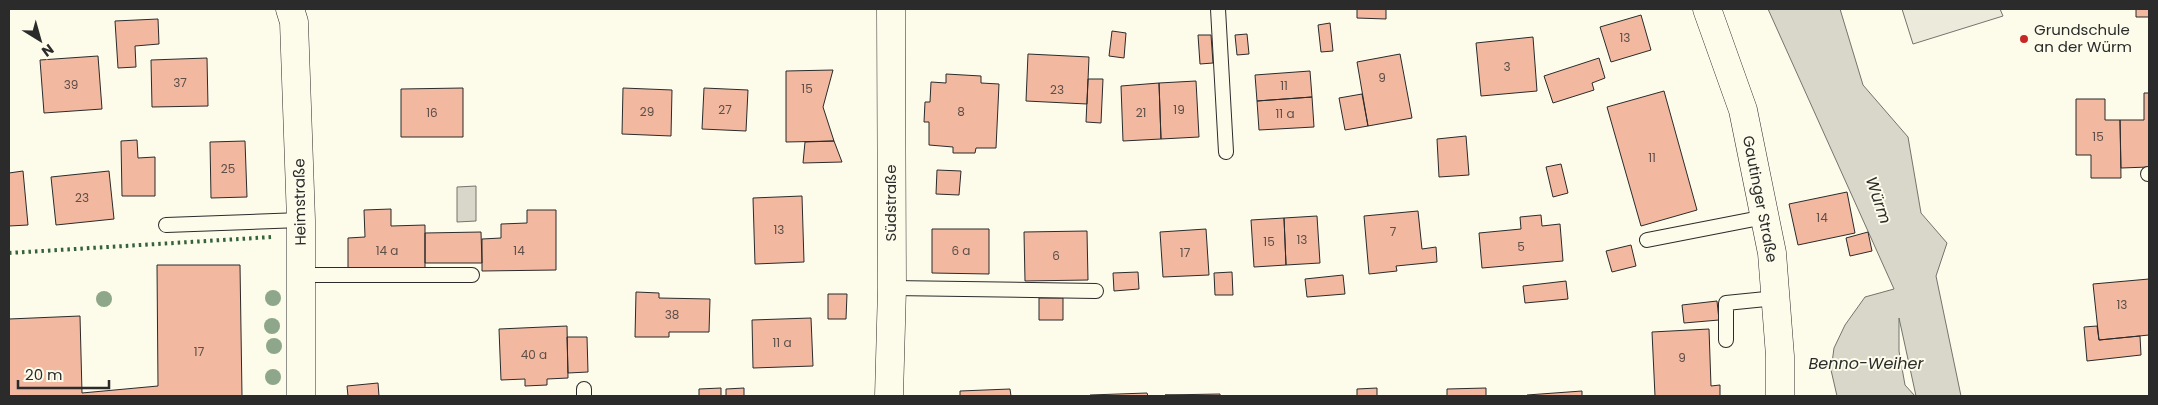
<svg xmlns="http://www.w3.org/2000/svg" width="2158" height="405" viewBox="0 0 2158 405" font-family="Poppins,sans-serif">
<style>
.green{fill:#ecebdb;stroke:#74746e}
.water{fill:#d8d7c9;stroke:#74746e}
.building{fill:#f2b8a0;stroke:#2b2b2b}
.lines{fill:none;stroke-linecap:round;stroke-linejoin:round}
.lane-casing{stroke:#2b2b2b;stroke-width:16}
.street-casing{stroke:#2b2b2b;stroke-width:29}
.secondary-casing{stroke:#2b2b2b;stroke-width:29}
.lane{stroke:#fdfbea;stroke-width:14}
.street{stroke:#fdfbea;stroke-width:28}
.secondary{stroke:#fdfbea;stroke-width:28}
.hedge{stroke:#34623c;stroke-width:4;stroke-dasharray:2.5 4;stroke-linecap:butt}
.tree{fill:#8ea78a}
.poi-dot{fill:#c62828;stroke:#fdfbea;stroke-width:2}
.labels{text-anchor:middle;stroke-width:4;stroke-linejoin:round;paint-order:stroke}
.number-label{font-size:12px;fill:#5d4e48}
.poi-label{font-size:15px;fill:#2b2b2b;stroke:#fdfbea;text-anchor:start}
.street-label{font-size:15px;fill:#2b2b2b;stroke:#fdfbea}
.water-label{font-size:16px;font-style:italic;fill:#2b2b2b;stroke:#fdfbea}
</style>
<rect width="100%" height="100%" fill="#fdfbea"/>
<!-- green -->
<path class="green" d="M 1902,9 L 2000,9 L 2003,16 L 1913,44 Z"/>
<!-- water -->
<path class="water" d="M 1768,9 L 1840,9 L 1863,85 L 1908,137 L 1921,213 L 1947,243 L 1936,276 L 1961,396 L 1916,396 L 1899,318 L 1899,351 L 1905,385 L 1915,396 L 1837,396 L 1831,370 L 1834,348 L 1845,325 L 1865,297 L 1894,289 Z
M 476,186 L 476,221 L 457,222 L 457,187 Z"/>
<!-- building -->
<path class="building" d="M 1357,9 L 1386,9 L 1386,19 L 1357,18 Z
M 2136,9 L 2149,9 L 2149,17 L 2136,17 Z
M 1641,15 L 1651,50 L 1611,62 L 1600,27 Z
M 158,19 L 159,44 L 135,46 L 136,67 L 118,68 L 115,21 Z
M 1330,23 L 1333,51 L 1321,52 L 1318,25 Z
M 1112,31 L 1126,33 L 1124,58 L 1109,56 Z
M 1247,34 L 1249,54 L 1237,55 L 1235,35 Z
M 1198,35 L 1211,35 L 1213,63 L 1200,64 Z
M 1533,37 L 1537,91 L 1481,96 L 1476,43 Z
M 1028,54 L 1089,57 L 1087,104 L 1026,101 Z
M 1400,54 L 1412,118 L 1368,126 L 1357,62 Z
M 98,56 L 102,109 L 44,113 L 40,60 Z
M 207,58 L 208,106 L 152,107 L 151,60 Z
M 1599,58 L 1605,78 L 1592,83 L 1594,90 L 1553,103 L 1544,76 Z
M 833,70 L 823,107 L 834,141 L 786,142 L 786,71 Z
M 1310,71 L 1312,97 L 1257,101 L 1255,75 Z
M 946,74 L 981,76 L 981,83 L 999,84 L 996,148 L 976,148 L 975,153 L 953,153 L 953,147 L 929,145 L 929,122 L 924,122 L 925,102 L 930,102 L 931,82 L 946,83 Z
M 1088,79 L 1103,79 L 1101,123 L 1086,122 Z
M 1196,81 L 1199,137 L 1161,139 L 1159,83 Z
M 1159,83 L 1161,139 L 1123,141 L 1121,86 Z
M 463,88 L 463,137 L 401,137 L 401,89 Z
M 623,88 L 672,90 L 671,136 L 622,134 Z
M 704,88 L 748,90 L 746,131 L 702,129 Z
M 1664,91 L 1697,210 L 1641,226 L 1607,107 Z
M 2144,93 L 2149,93 L 2149,167 L 2121,168 L 2120,120 L 2144,120 Z
M 1362,94 L 1368,126 L 1345,130 L 1339,98 Z
M 1312,97 L 1314,127 L 1259,130 L 1257,101 Z
M 2076,99 L 2105,99 L 2105,120 L 2120,120 L 2121,178 L 2091,178 L 2091,155 L 2076,155 Z
M 1466,136 L 1469,175 L 1439,177 L 1437,139 Z
M 137,140 L 138,158 L 155,157 L 155,196 L 122,196 L 121,141 Z
M 245,141 L 247,197 L 211,198 L 210,142 Z
M 834,141 L 842,162 L 803,163 L 805,142 Z
M 1561,164 L 1568,193 L 1553,197 L 1546,167 Z
M 937,170 L 961,171 L 959,195 L 936,194 Z
M 23,171 L 28,225 L 9,226 L 9,173 Z
M 109,171 L 114,219 L 56,225 L 51,177 Z
M 1847,192 L 1855,233 L 1798,245 L 1789,204 Z
M 802,196 L 804,262 L 755,264 L 753,198 Z
M 391,209 L 391,226 L 425,225 L 425,268 L 348,269 L 348,238 L 365,237 L 364,210 Z
M 527,210 L 556,210 L 556,270 L 482,271 L 482,239 L 501,238 L 501,224 L 527,223 Z
M 1418,211 L 1422,249 L 1436,247 L 1437,262 L 1396,266 L 1397,271 L 1369,274 L 1364,216 Z
M 1541,215 L 1542,226 L 1560,224 L 1563,261 L 1482,268 L 1479,233 L 1521,229 L 1520,217 Z
M 1317,216 L 1320,263 L 1286,265 L 1284,218 Z
M 1284,218 L 1286,265 L 1254,267 L 1251,220 Z
M 932,229 L 989,229 L 989,274 L 932,273 Z
M 1206,229 L 1209,275 L 1163,277 L 1160,232 Z
M 1087,231 L 1088,280 L 1025,281 L 1024,232 Z
M 481,232 L 482,263 L 425,263 L 425,233 Z
M 1868,232 L 1872,251 L 1850,256 L 1846,238 Z
M 1631,245 L 1636,266 L 1612,272 L 1606,251 Z
M 157,265 L 240,265 L 242,396 L 9,396 L 9,319 L 80,316 L 82,393 L 158,386 Z
M 1138,272 L 1139,289 L 1114,291 L 1113,273 Z
M 1232,272 L 1233,295 L 1215,295 L 1214,273 Z
M 1343,275 L 1345,294 L 1307,297 L 1305,279 Z
M 2149,279 L 2149,335 L 2099,340 L 2093,284 Z
M 1566,281 L 1568,299 L 1525,303 L 1523,286 Z
M 636,292 L 659,293 L 659,298 L 710,299 L 709,332 L 669,332 L 669,337 L 635,337 Z
M 828,294 L 847,294 L 846,319 L 828,319 Z
M 1039,298 L 1063,298 L 1063,320 L 1039,320 Z
M 1717,301 L 1719,320 L 1684,323 L 1682,305 Z
M 811,318 L 813,366 L 753,368 L 752,320 Z
M 567,326 L 568,378 L 547,379 L 547,385 L 525,386 L 525,379 L 501,380 L 499,329 Z
M 2097,326 L 2099,340 L 2140,336 L 2141,355 L 2087,361 L 2084,327 Z
M 1709,329 L 1711,386 L 1720,385 L 1720,396 L 1655,396 L 1652,332 Z
M 567,337 L 587,337 L 588,372 L 568,373 Z
M 378,383 L 379,396 L 348,396 L 347,386 Z
M 721,388 L 721,396 L 699,396 L 699,389 Z
M 744,388 L 744,396 L 726,396 L 726,389 Z
M 1377,388 L 1377,396 L 1357,396 L 1357,389 Z
M 1486,388 L 1486,396 L 1447,396 L 1447,389 Z
M 1010,389 L 1011,396 L 960,396 L 960,391 Z
M 1582,391 L 1582,396 L 1527,396 L 1527,395 Z
M 1147,393 L 1148,396 L 1090,396 L 1090,395 Z
M 1220,394 L 1220,396 L 1165,395 Z"/>
<g class="lines">
<!-- lane casing -->
<g class="lane-casing">
<path id="lane" d="M 1218,9 L 1226,152
M 2148,174 L 2149,174
M 166,225 L 301,220
M 1647,240 L 1765,217
M 300,275 L 472,275
M 892,288 L 1096,291
M 1726,340 L 1726,303 L 1776,298
M 584,396 L 584,389"/>
</g>
<!-- street casing -->
<g class="street-casing">
<path id="street" d="M 290,9 L 294,22 L 301,220 L 301,396
M 889,396 L 892,288 L 891,9"/>
</g>
<!-- secondary casing -->
<g class="secondary-casing">
<path id="secondary" d="M 1707,9 L 1743,110 L 1772,253 L 1780,356 L 1780,396"/>
</g>
<!-- lane -->
<use href="#lane" class="lane"/>
<!-- street -->
<use href="#street" class="street"/>
<!-- secondary -->
<use href="#secondary" class="secondary"/>
<!-- hedge -->
<path class="hedge" d="M 9,253 L 272,237"/>
</g>
<!-- trees -->
<g class="tree">
<circle cx="273" cy="298" r="8"/>
<circle cx="104" cy="299" r="8"/>
<circle cx="272" cy="326" r="8"/>
<circle cx="274" cy="346" r="8"/>
<circle cx="273" cy="377" r="8"/>
</g>
<!-- markers -->
<circle class="poi-dot" cx="2024" cy="39" r="5"/>
<g class="labels">
<!-- number labels -->
<g class="number-label">
<text x="1625" y="42">13</text>
<text x="1507" y="71">3</text>
<text x="1382" y="82">9</text>
<text x="180" y="87">37</text>
<text x="71" y="89">39</text>
<text x="1284" y="90">11</text>
<text x="807" y="93">15</text>
<text x="1057" y="94">23</text>
<text x="725" y="114">27</text>
<text x="1179" y="114">19</text>
<text x="647" y="116">29</text>
<text x="961" y="116">8</text>
<text x="432" y="117">16</text>
<text x="1141" y="117">21</text>
<text x="1285" y="118">11 a</text>
<text x="2098" y="141">15</text>
<text x="1652" y="162">11</text>
<text x="228" y="173">25</text>
<text x="82" y="202">23</text>
<text x="1822" y="222">14</text>
<text x="779" y="234">13</text>
<text x="1393" y="236">7</text>
<text x="1302" y="244">13</text>
<text x="1269" y="246">15</text>
<text x="1521" y="251">5</text>
<text x="387" y="255">14 a</text>
<text x="519" y="255">14</text>
<text x="961" y="255">6 a</text>
<text x="1185" y="257">17</text>
<text x="1056" y="260">6</text>
<text x="2122" y="309">13</text>
<text x="672" y="319">38</text>
<text x="782" y="347">11 a</text>
<text x="199" y="356">17</text>
<text x="534" y="359">40 a</text>
<text x="1682" y="362">9</text>
</g>
<!-- poi labels -->
<g class="poi-label">
<text x="2034" y="35">Grundschule<tspan x="2034" dy="17">an der Würm</tspan></text>
</g>
<!-- street labels -->
<g class="street-label">
<text transform="translate(1760 199) rotate(79)" y="5">Gautinger Straße</text>
<text transform="translate(300 202) rotate(-91)" y="5">Heimstraße</text>
<text transform="translate(891 203) rotate(-90)" y="5">Südstraße</text>
</g>
<!-- water labels -->
<g class="water-label">
<text transform="translate(1879 200) rotate(71)" y="6">Würm</text>
<text x="1866" y="369">Benno-Weiher</text>
</g>
</g>
<!-- border -->
<rect width="2158" height="405" fill="none" stroke="#2b2b2b" stroke-width="20"/>
<!-- north arrow -->
<g transform="translate(40 40) rotate(143)" stroke="#fdfbea" stroke-width="4" paint-order="stroke">
<path d="M0-4L9 19L0 12L-9 19Z" fill="#2b2b2b"/>
<text y="-8" font-size="14" font-weight="bold" text-anchor="middle" fill="#2b2b2b">N</text>
</g>
<!-- scale -->
<path d="M18 380v8h91v-8" fill="none" stroke="#2b2b2b" stroke-width="2.5"/>
<text x="25" y="380" font-size="15" fill="#2b2b2b" stroke="#fdfbea" stroke-width="4" paint-order="stroke">20 m</text>
</svg>
